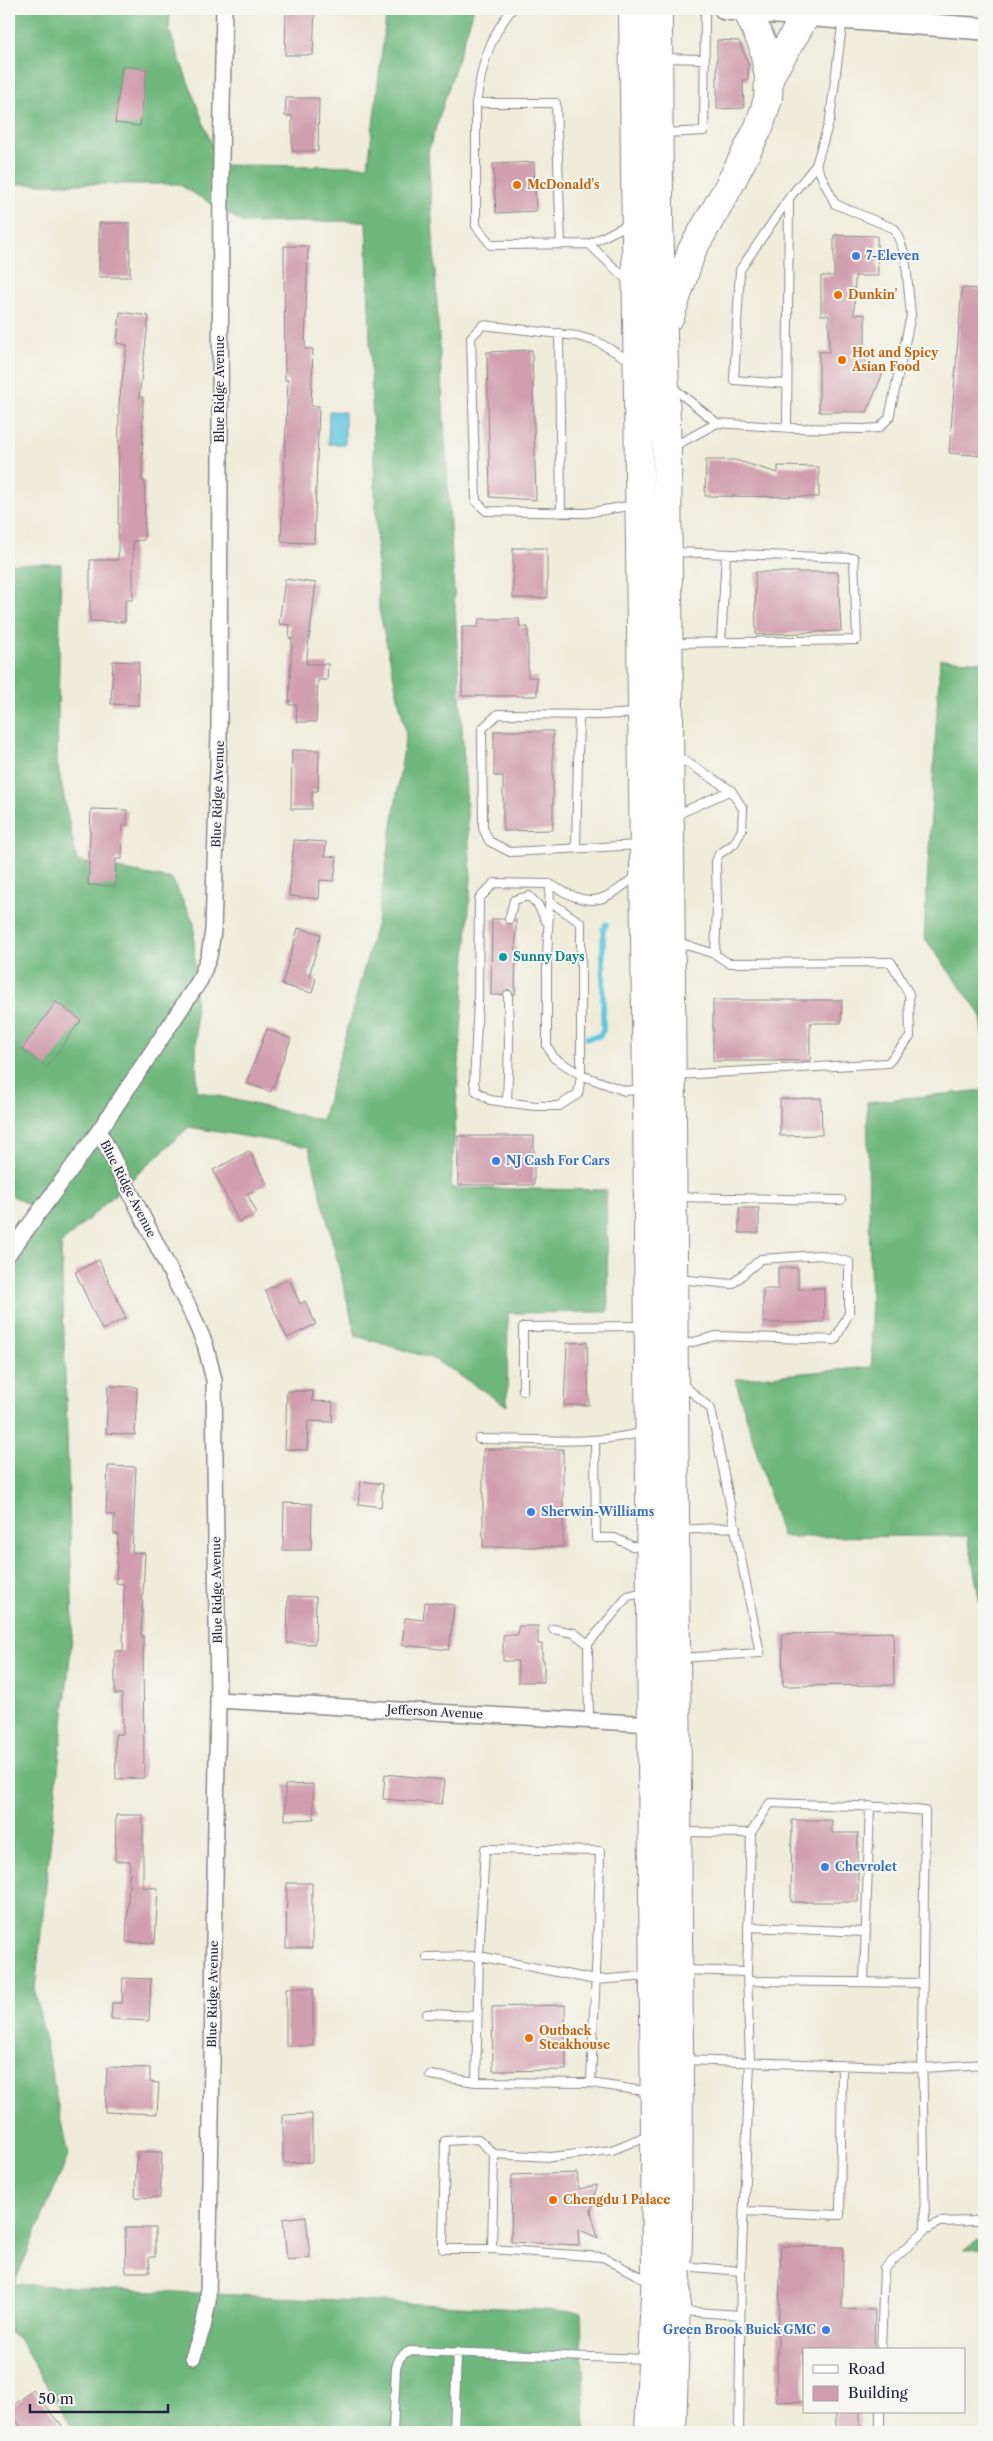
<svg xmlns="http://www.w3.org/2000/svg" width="993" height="2441" viewBox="0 0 993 2441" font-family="'Libre Caslon Text',serif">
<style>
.forest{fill:#6eb77d;stroke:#486c5c}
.water{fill:#5fc5dc;stroke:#40748c}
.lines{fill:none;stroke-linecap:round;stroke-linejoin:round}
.stream{stroke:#5fc5dc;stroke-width:5.5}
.building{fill:#d19eaf}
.lane-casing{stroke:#88878a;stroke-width:10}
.street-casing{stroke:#88878a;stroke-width:18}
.secondary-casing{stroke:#88878a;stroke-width:24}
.highway-casing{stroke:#88878a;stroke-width:30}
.lane{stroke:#fff;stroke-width:8}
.street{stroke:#fff;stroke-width:15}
.secondary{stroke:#fff;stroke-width:21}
.highway{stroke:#fff;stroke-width:28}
.food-dot{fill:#e8710a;stroke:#f6f6f2;stroke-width:2}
.shop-dot{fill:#3f7fe0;stroke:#f6f6f2;stroke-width:2}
.culture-dot{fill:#0f9aa8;stroke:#f6f6f2;stroke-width:2}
.labels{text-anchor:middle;stroke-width:4;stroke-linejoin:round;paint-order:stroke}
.food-label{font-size:12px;font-weight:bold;fill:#c56008;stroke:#f6f6f2;text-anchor:start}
.shop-label{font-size:12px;font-weight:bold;fill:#366cbe;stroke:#f6f6f2;text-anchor:start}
.street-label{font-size:12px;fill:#22223b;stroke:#f6f6f2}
.culture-label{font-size:12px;font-weight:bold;fill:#0d838f;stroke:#f6f6f2;text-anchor:start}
</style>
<rect width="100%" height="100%" fill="#f6f6f2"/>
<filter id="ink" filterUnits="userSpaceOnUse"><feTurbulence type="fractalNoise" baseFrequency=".02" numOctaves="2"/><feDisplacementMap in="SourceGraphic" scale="10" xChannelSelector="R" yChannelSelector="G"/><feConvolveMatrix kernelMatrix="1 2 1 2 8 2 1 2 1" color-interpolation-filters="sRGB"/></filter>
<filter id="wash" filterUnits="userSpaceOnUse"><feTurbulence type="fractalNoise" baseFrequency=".0096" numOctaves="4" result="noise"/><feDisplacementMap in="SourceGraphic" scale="20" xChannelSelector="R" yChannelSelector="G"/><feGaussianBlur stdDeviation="1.12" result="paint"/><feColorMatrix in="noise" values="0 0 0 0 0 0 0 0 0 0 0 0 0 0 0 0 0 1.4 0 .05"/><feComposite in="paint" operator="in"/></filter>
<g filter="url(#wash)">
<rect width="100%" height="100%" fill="#efecd9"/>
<!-- forest -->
<path class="forest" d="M 9,9 L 170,9 L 169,30 L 219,165 L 368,166 L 387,9 L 474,9 L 428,152 L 471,878 L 451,1188 L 606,1190 L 608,1312 L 508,1313 L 507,1406 L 434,1359 L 356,1336 L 309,1147 L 189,1127 L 61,1244 L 73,1628 L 35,1990 L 68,2156 L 14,2284 L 581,2312 L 585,2432 L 75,2432 L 19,2339 L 9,2332 L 9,1257 L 40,1211 L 9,1194 L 9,564 L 61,564 L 57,763 L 77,861 L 172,879 L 194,923 L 197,1091 L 322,1120 L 378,918 L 406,734 L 379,609 L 366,221 L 244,223 L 178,184 L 9,184 Z
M 940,659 L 984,662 L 984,1044 L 981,1015 L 924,937 Z
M 984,1090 L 984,1627 L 968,1536 L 782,1537 L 735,1379 L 872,1367 L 867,1102 Z
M 984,2234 L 984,2249 L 965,2250 Z"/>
<!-- water -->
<path class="water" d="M 329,411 L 345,412 L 345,444 L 328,444 Z"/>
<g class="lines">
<!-- stream -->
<path class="stream" d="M 587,1038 L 599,1036 L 603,1031 L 603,930 L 606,924"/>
</g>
<g id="blocks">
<!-- building -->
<path class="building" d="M 294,9 L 315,9 L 313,55 L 285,55 L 286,13 L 294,14 Z
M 717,40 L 739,41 L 748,63 L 748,80 L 743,80 L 744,108 L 717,109 Z
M 122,66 L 147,69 L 140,126 L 115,123 Z
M 286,98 L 319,98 L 318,151 L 292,151 L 292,116 L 285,116 Z
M 534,162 L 536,211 L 496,213 L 493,164 Z
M 99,223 L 130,223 L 130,277 L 99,277 Z
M 834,235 L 877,236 L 878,276 L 855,276 L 854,315 L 865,314 L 865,369 L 885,368 L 867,412 L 819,412 L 819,352 L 829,352 L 829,315 L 821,315 L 821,276 L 834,276 Z
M 284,246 L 308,246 L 305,349 L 313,349 L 311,406 L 319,406 L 314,543 L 281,542 L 288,380 L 285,380 Z
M 962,288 L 984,289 L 984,456 L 949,453 Z
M 120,312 L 149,316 L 139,397 L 143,397 L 142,481 L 145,481 L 144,540 L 133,541 L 133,600 L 125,600 L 125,622 L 90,621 L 90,560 L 118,560 L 119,403 L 127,345 L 117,343 Z
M 532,350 L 536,500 L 490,497 L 487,352 Z
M 706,460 L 735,460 L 778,473 L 778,466 L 819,467 L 819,497 L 705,496 Z
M 513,548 L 547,548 L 547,598 L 513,598 Z
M 755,572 L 838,572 L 841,631 L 756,635 Z
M 285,579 L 316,583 L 306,664 L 328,664 L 327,680 L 318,680 L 316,722 L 296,722 L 297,705 L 289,705 L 292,639 L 289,638 L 290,625 L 279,624 Z
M 479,619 L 519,619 L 520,627 L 528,627 L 528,677 L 537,677 L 537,696 L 462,696 L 462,627 L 478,627 Z
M 113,661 L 139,662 L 138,705 L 111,704 Z
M 494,731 L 553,731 L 553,830 L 503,831 L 503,776 L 494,776 Z
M 292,750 L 319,750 L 318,791 L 312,791 L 312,809 L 291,809 Z
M 91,809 L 127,810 L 127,826 L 123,825 L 122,859 L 116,859 L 115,886 L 88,885 Z
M 294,840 L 326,842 L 325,856 L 337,857 L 334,881 L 320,880 L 319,899 L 289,896 Z
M 492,919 L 504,919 L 508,924 L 516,919 L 515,995 L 508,989 L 502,995 L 491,995 Z
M 298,928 L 321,934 L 309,976 L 316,978 L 312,993 L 282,985 Z
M 713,1000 L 842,1000 L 841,1023 L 810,1023 L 810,1061 L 713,1061 Z
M 56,1002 L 81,1020 L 47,1067 L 22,1049 Z
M 267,1029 L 291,1039 L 271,1092 L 246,1083 Z
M 821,1098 L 822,1135 L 780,1136 L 780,1099 Z
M 458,1136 L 534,1136 L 534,1185 L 458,1185 Z
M 249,1151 L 267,1184 L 247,1194 L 257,1213 L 239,1222 L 213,1170 Z
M 739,1208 L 759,1208 L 759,1233 L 739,1233 Z
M 99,1260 L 126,1318 L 102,1330 L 75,1272 Z
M 778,1268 L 798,1268 L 798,1289 L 824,1288 L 824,1322 L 763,1323 L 763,1289 L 778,1289 Z
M 289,1279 L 300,1304 L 305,1301 L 316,1324 L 287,1338 L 265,1290 Z
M 587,1342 L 589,1405 L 564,1405 L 567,1343 Z
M 108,1386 L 137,1387 L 135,1435 L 106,1433 Z
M 287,1391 L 313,1391 L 312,1401 L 333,1402 L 332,1422 L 308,1421 L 307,1450 L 285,1449 Z
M 483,1449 L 563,1449 L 563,1547 L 483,1547 Z
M 108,1466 L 136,1467 L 132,1552 L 145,1553 L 141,1635 L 143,1635 L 144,1778 L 116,1779 L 115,1734 L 123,1734 L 122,1694 L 115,1694 L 115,1651 L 123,1651 L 124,1584 L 116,1583 L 118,1534 L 114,1534 L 114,1515 L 106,1514 Z
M 361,1481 L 383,1484 L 381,1507 L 358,1504 Z
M 284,1503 L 312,1504 L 311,1550 L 283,1550 Z
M 288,1596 L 316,1597 L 315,1644 L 287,1643 Z
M 425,1602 L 454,1605 L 449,1650 L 402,1645 L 405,1618 L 423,1620 Z
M 518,1626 L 538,1626 L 538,1644 L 542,1644 L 542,1660 L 544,1660 L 544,1682 L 518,1682 L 518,1661 L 503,1661 L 503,1635 L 518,1635 Z
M 893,1632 L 894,1685 L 783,1686 L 782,1634 Z
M 385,1774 L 445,1780 L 442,1804 L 383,1799 Z
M 313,1784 L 314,1819 L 285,1820 L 285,1785 Z
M 116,1815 L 143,1815 L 143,1887 L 158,1888 L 155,1943 L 126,1942 L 130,1861 L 115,1861 Z
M 792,1820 L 832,1820 L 832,1833 L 858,1833 L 858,1902 L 791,1902 Z
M 287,1883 L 312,1883 L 312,1948 L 286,1948 Z
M 123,1978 L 151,1979 L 149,2021 L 111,2019 L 112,2003 L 122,2003 Z
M 286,1988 L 313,1988 L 313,2046 L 286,2046 Z
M 565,2005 L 566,2070 L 493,2071 L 492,2007 Z
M 107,2067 L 150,2068 L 150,2082 L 159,2083 L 157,2114 L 105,2112 Z
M 312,2114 L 312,2162 L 283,2163 L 283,2115 Z
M 137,2152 L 162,2152 L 160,2198 L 135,2197 Z
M 577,2173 L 579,2189 L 597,2185 L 591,2212 L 598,2238 L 578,2229 L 579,2245 L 511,2242 L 512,2175 Z
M 306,2216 L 310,2258 L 287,2260 L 283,2219 Z
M 125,2228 L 155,2228 L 155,2257 L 149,2257 L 150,2272 L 126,2272 Z
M 781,2246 L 843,2247 L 842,2309 L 875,2310 L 874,2350 L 804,2350 L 804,2402 L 776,2401 Z
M 33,2390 L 66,2432 L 25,2432 L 9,2412 L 9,2409 Z
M 836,2412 L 860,2412 L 860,2432 L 836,2432 Z"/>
</g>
</g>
<g filter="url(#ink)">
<use href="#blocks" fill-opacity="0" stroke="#88878a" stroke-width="1"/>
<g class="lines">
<!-- lane casing -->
<g class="lane-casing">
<path id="lane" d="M 662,58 L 705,59
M 476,103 C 482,66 488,39 512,9
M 664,133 L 704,131 L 705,9
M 561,245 L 556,103 L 476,103 L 476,226 L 491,245 L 589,244
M 630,283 L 589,244 L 631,223
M 559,333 L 561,513
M 631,361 L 598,342 L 577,336 L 483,325 L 471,337 L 476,501 L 486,511 L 586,513 L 634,505
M 787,384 L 734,380 L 740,270 L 789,198
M 671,386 L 717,423 L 673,447
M 717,423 L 792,428 L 863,429 L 879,428 L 889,418 L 911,315 L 905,255 L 895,229 L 835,204 L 816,165 L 830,119 L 843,18
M 787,428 L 789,198 L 816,165
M 672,552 L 854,558 L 857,640 L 673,643
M 721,642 L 726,554
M 638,713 L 600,715 L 498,714 L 482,729 L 483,828 L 489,841 L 510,852 L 639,845
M 674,816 L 731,790 L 675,755
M 576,847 L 579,715
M 638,874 C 602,904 592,909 550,884 L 547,960 L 547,1046 L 554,1058 L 581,1075 L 625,1091 L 643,1089
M 549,901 L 581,923 L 581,1075 L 578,1094 L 559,1106 L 535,1106 L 490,1100 L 476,1091 L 474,1082 L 478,1001 L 479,899 L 494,883 L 550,884
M 509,919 L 514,900 L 529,896 L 538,905 L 546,921
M 674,941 L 715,954 L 717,907 L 716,862 L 719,854 L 734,844 L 742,830 L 743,809 L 731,790
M 676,1075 L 888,1063 L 910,1037 L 909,994 L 891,962 L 728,963 L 715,954
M 507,1103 L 509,1045 L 508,995
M 677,1197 L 841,1200
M 677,1279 L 732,1284 L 761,1259 L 820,1255 L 849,1262 L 849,1313 L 835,1340 L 716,1336 L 678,1346
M 523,1391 L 523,1327 L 644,1326
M 479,1439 C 533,1439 591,1446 644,1432
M 595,1440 L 596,1538 L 615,1538 L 632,1546 L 647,1548
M 679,1530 L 736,1527
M 553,1629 L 574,1633 L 588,1644
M 680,1658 L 760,1653 L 711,1409 L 680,1382
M 589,1721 L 588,1644 L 628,1596 L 646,1592
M 683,1832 L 751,1833
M 748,1927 L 866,1932
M 427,1957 L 479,1956 L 476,2082 L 591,2083 L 650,2092
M 683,1970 L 747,1972 L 751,1833 L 770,1803 L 883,1807 L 925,1811 L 922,2039 L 925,2230 L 884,2269 L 881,2350
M 747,1981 L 923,1983
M 864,1982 L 870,1806
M 427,2014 L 477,2016
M 684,2060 L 923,2068 L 984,2064
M 430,2075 L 476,2082
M 591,2083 C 594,2006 599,1928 600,1851 L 485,1849 L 479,1956 L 595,1980 L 649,1976
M 649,2135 L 612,2150 L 551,2157 L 494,2154 L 492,2249 L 603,2257 L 650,2282
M 744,2211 L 840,2215 L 842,2065
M 925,2230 L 940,2222 L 973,2221 L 984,2219
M 492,2249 L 443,2249 L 445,2141 L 478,2139 L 494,2154
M 682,2266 L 741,2271 L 739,2432
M 741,2271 L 750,2062 L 747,1972
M 680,2311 L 740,2315
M 393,2432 L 396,2368 C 398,2359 401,2354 410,2351 L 648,2359
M 454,2432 L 457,2352
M 880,2432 L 880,2412"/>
</g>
<!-- street casing -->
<g class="street-casing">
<path id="street" d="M 9,1253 L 99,1131
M 218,1700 L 652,1724
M 193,2357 L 203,2327 L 208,2301 L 218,1700 L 214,1380 L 205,1344 L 191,1312 L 99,1131 L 200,980 L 209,956 L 213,931 L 219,735 L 221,158 L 224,9"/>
</g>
<!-- secondary casing -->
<g class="secondary-casing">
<path id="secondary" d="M 725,9 L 984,29"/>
</g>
<!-- highway casing -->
<g class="highway-casing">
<path id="highway" d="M 633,9 L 647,1089 L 656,2271 L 649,2432
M 658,9 L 659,223 L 667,451 L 679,2060 L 678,2235 L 672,2432
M 747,10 L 763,45 L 769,77
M 670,316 L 692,250 L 728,188 L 759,127 L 768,99 L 769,77 L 806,15"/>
</g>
<!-- lane -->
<use href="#lane" class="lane"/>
<!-- street -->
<use href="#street" class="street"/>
<!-- secondary -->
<use href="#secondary" class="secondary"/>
<!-- highway -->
<use href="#highway" class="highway"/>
</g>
</g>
<!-- markers -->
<g class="food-dot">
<circle cx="517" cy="185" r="5"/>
<circle cx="838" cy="295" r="5"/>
<circle cx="842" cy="360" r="5"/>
<circle cx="529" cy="2038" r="5"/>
<circle cx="553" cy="2200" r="5"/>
</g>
<g class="shop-dot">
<circle cx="856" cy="256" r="5"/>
<circle cx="496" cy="1161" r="5"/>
<circle cx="531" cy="1512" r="5"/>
<circle cx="825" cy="1867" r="5"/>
<circle cx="826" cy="2330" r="5"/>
</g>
<circle class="culture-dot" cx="503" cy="957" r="5"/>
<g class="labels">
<!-- food labels -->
<g class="food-label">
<text x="527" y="189">McDonald's</text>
<text x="848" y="299">Dunkin'</text>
<text x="852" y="357">Hot and Spicy<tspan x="852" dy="14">Asian Food</tspan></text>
<text x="539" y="2035">Outback<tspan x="539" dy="14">Steakhouse</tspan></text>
<text x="563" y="2204">Chengdu 1 Palace</text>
</g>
<!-- shop labels -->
<g class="shop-label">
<text x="866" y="260">7-Eleven</text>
<text x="506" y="1165">NJ Cash For Cars</text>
<text x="541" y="1516">Sherwin-Williams</text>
<text x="835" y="1871">Chevrolet</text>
<text x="816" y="2334" text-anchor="end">Green Brook Buick GMC</text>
</g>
<!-- street labels -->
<g class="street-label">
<text transform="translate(220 389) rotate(-90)" y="4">Blue Ridge Avenue</text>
<text transform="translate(218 794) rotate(-88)" y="4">Blue Ridge Avenue</text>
<text transform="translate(128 1189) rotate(63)" y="4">Blue Ridge Avenue</text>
<text transform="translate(217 1590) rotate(-91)" y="4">Blue Ridge Avenue</text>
<text transform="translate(435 1712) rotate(3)" y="4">Jefferson Avenue</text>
<text transform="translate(213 1994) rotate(-89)" y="4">Blue Ridge Avenue</text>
</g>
<!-- culture labels -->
<g class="culture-label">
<text x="513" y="961">Sunny Days</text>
</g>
</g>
<!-- margin -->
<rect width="993" height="2441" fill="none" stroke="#f6f6f2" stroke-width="30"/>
<!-- legend -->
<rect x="803" y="2348" width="162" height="65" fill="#f6f6f2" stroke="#a1a1a9"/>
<rect x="813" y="2365" width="25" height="8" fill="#ffffff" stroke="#a1a1a9"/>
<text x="848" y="2374" font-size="15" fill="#22223b">Road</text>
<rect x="813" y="2386" width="25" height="15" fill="#d19eaf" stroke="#a1a1a9"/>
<text x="848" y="2398" font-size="15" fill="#22223b">Building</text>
<!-- scale -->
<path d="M30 2404v8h138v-8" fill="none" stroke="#22223b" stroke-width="2.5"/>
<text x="38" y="2404" font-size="15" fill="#22223b" stroke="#f6f6f2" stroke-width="4" paint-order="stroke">50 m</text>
</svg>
